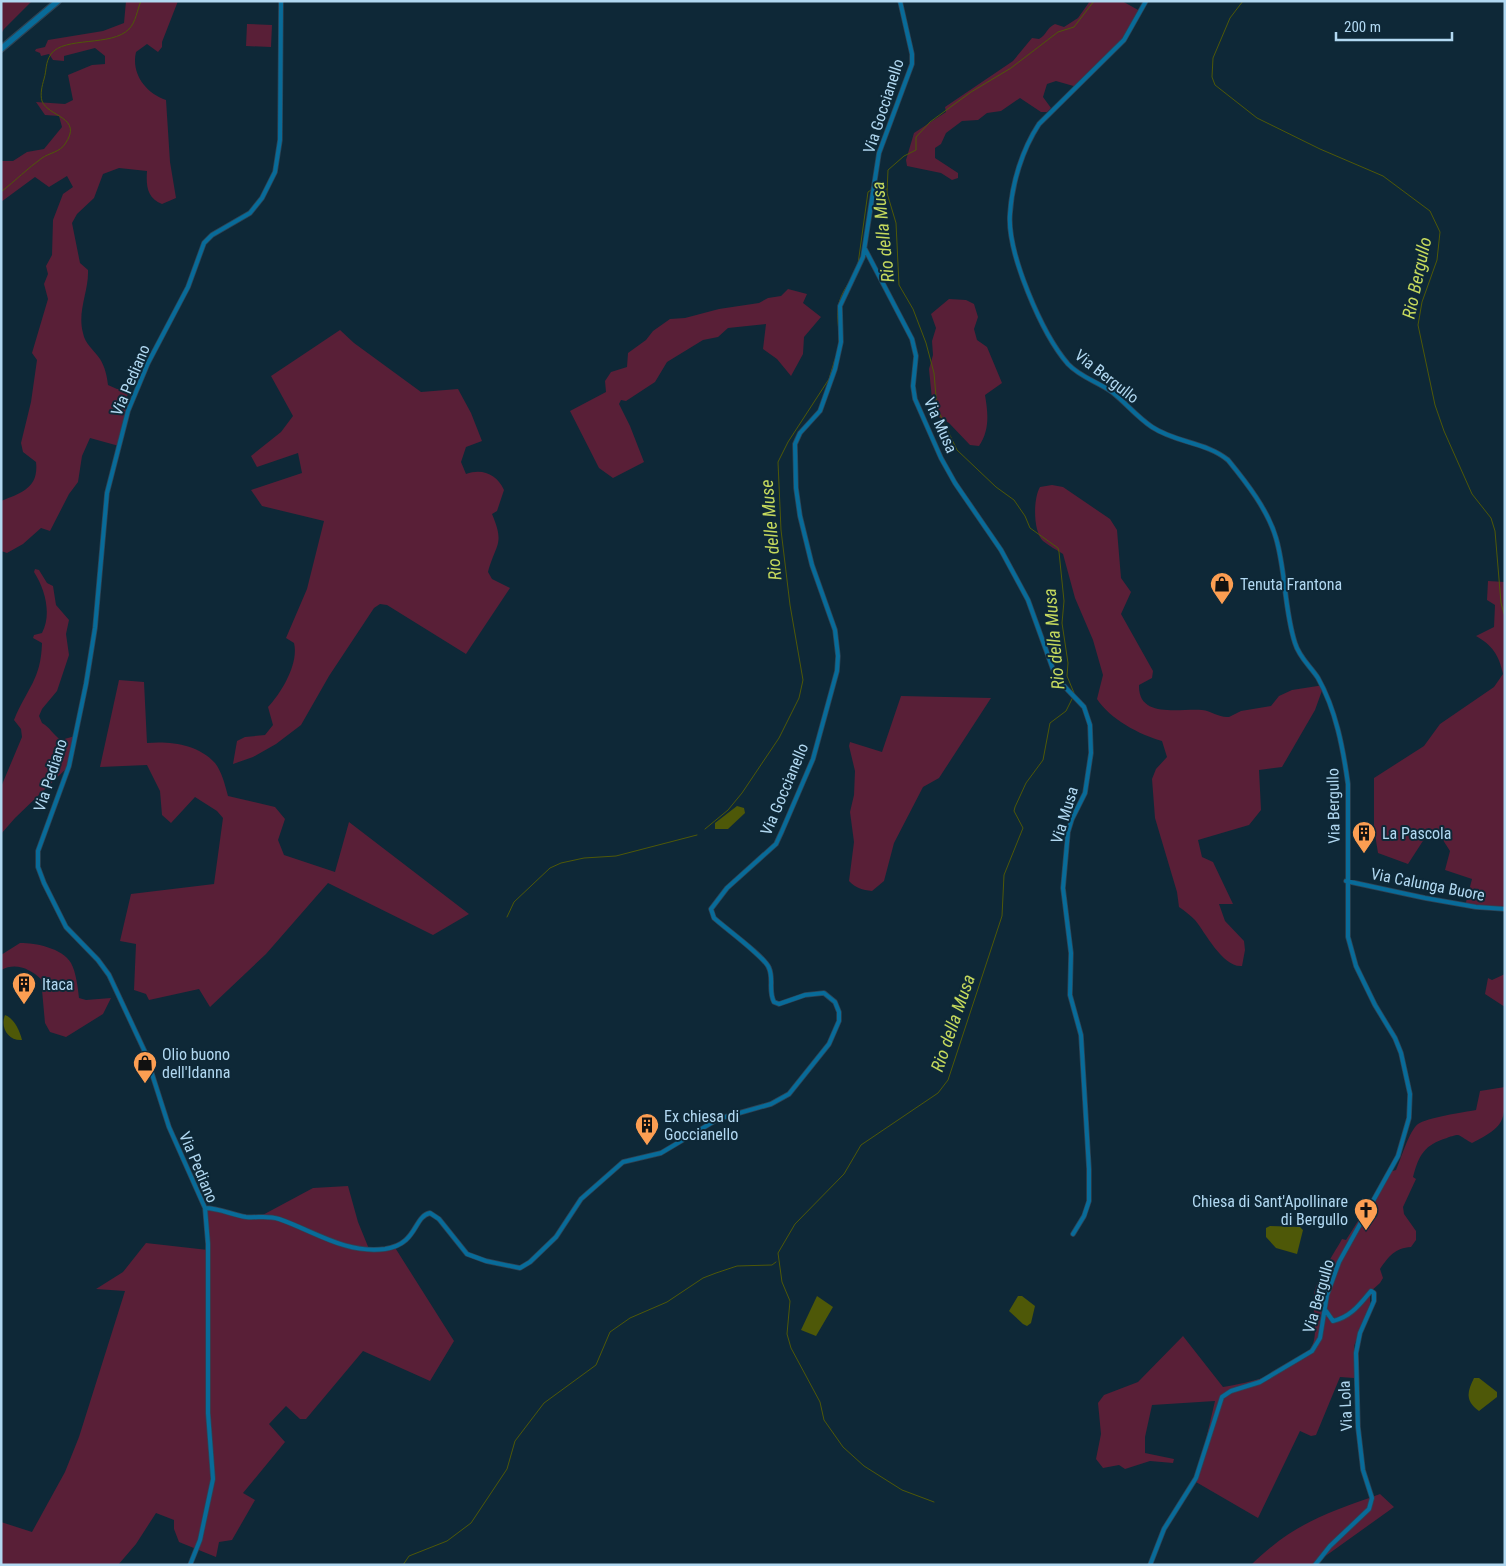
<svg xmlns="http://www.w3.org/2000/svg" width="1506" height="1566" viewBox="0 0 1506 1566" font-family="'Roboto Condensed',sans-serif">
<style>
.green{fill:#591f37}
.water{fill:#4e5808}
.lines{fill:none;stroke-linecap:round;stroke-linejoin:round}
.stream{stroke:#4e5808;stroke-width:1}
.street-casing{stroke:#2e4455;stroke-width:5.5}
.secondary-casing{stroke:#2e4455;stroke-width:8}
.street{stroke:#086b99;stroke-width:4}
.secondary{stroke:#086b99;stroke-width:5.5}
.labels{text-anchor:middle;stroke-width:4;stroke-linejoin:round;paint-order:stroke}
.street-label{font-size:16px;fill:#b1d8f1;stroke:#0e2837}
.poi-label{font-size:16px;fill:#b1d8f1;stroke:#0e2837;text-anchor:start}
.water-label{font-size:18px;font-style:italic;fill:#c5d95d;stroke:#0e2837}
</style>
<rect width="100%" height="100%" fill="#0e2837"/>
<!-- green -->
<path class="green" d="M 1,1 L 31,2 L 4,29 L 1,34 Z
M 126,1 L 178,1 L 162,42 L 162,47 L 158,52 L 147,44 L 136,52 C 131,73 145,93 166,100 L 170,162 L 176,198 L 162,204 C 147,198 146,186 147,171 L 119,168 L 103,174 L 94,198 L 77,214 L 72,223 L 80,263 L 88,270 C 89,291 77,311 83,333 C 85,344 94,350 100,359 C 105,367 107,376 108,385 L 117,389 L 129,389 L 127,397 L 133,399 L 119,446 L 90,438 L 82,456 L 78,482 L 69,494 L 50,531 L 41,528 L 23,544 L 7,553 L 1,551 L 1,501 C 21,493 39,488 36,462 L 23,452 L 21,443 L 31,402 L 37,360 L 32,353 L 48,299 L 44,284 L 48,274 L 46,266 L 52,255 L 53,220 L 63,194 L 73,187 L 67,176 L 49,187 L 35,177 L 1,202 L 1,161 L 13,161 L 27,152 L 44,149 L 62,127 L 59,116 L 45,115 L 36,102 L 65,104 L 73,100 L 68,75 L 92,65 L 105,64 L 105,56 L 95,48 L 64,56 L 64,61 L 53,60 L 49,54 L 41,56 L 40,53 L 35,51 L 36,49 L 45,47 L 48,40 L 103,31 L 124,23 Z
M 1090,1 L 1122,1 L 1140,11 L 1123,39 L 1077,87 L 1056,81 L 1047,84 L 1043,97 L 1051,108 L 1047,112 L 1041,112 L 1020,98 L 1001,111 L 987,113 L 978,120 L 962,121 L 946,133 L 941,144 L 935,148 L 935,158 L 958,173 L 958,178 L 952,180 L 941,173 L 907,166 L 906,160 L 914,133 L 946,112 L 945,107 L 1013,61 L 1032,38 L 1039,39 C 1047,35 1046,28 1055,24 L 1064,27 L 1078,18 Z
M 247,24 L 272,25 L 271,47 L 246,46 Z
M 788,289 L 807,294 L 803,303 L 821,317 L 804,337 L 803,354 L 791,376 L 777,359 L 763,349 L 766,324 L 728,328 L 718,337 L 703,340 L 667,362 L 655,382 L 626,401 L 621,400 L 619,404 L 630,426 L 644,462 L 613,478 L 599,468 L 570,411 L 606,392 L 605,381 L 611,372 L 627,367 L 628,353 L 646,340 L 653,331 L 670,319 L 685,318 L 719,309 L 759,303 L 768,298 L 781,296 Z
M 949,299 L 966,300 L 974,304 L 978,317 L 974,329 L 977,340 L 987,347 L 1002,383 L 985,395 C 988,413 990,430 979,446 L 970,445 L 949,423 L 937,416 L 933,409 L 929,369 L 933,355 L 932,341 L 936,328 L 931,314 Z
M 340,330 L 354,343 L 421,392 L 458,389 L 471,413 L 482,441 L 466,447 L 461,462 L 466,474 C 482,468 497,474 504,490 L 497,511 L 492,514 C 505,545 496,543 488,572 L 492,579 L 510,588 L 466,654 L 387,605 L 380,604 L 374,608 L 329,676 L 301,725 L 276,744 L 253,757 L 233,764 L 237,741 L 245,737 L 265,735 L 273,725 L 268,707 C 282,692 299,663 294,643 L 286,638 L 307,589 L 324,521 L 262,506 L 251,490 L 302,473 L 298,453 L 257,467 L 251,456 L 281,432 L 293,416 L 271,376 Z
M 1052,485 L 1063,487 L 1110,519 L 1117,530 L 1121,578 L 1131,592 L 1121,614 L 1153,671 L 1152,678 L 1139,685 C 1138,719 1180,708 1202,710 C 1212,711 1219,718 1229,717 L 1241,711 L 1271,706 L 1279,696 L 1292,690 L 1324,685 L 1315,710 L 1282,767 L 1259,770 L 1261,810 L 1249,825 L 1198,840 L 1202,857 L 1213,862 L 1233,904 L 1219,904 L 1225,921 L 1244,941 L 1245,950 L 1242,966 C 1223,968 1205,932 1195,920 C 1190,915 1185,911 1179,907 L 1177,892 L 1155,818 L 1152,779 L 1156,769 L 1167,757 L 1162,741 C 1140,735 1110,719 1097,699 L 1103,675 L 1093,640 L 1075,598 L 1063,554 C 1057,550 1049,546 1043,541 C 1033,531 1033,499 1040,487 Z
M 35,569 L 39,570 L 47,583 L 53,586 L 56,605 L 69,620 L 66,634 L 69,655 L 57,691 L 42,709 L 39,716 L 42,723 C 50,727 53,735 61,740 L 75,736 L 68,767 L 15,818 L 1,834 L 1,787 L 22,737 L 21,729 L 14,720 C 27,688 41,680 42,643 L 33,638 L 34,635 L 42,633 C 52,614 45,589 34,572 Z
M 1488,581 L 1505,582 L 1505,907 L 1465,906 L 1472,879 L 1445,870 L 1450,851 L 1441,837 L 1430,830 L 1408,864 L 1378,853 L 1374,828 L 1374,778 L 1424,746 L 1440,724 L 1494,687 L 1503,674 C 1499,655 1492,645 1476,636 L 1494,627 L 1495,605 L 1487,600 Z
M 119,680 L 144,682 L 147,743 C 169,741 198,744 215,763 C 222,772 225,785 228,796 L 275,807 L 285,819 L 278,840 L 284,855 L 335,872 L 349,822 L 469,914 L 433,935 L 328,883 L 266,954 L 210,1007 L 199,989 L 149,1000 L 146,994 L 134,990 L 136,944 L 120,941 L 131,894 L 214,884 L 223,818 L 217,811 L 195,797 L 171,823 L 162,815 L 160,791 L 147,765 L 100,767 Z
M 901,696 L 991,698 L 939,778 L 923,787 L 894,843 L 884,881 L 872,891 C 862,890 856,888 849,881 L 854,842 L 850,812 L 854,795 L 855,771 L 849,746 L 850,742 L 882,752 Z
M 20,943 C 36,943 62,948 71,963 C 76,972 78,988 79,998 L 86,1000 L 111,998 L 103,1014 L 66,1037 L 50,1032 L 45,1023 L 41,979 C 30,969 16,962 1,970 L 1,955 Z
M 1505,974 L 1505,1007 L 1485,994 L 1488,978 L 1492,980 Z
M 1505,1087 C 1505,1122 1505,1126 1472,1143 C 1467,1141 1462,1136 1458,1135 C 1455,1135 1449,1137 1447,1138 C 1424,1145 1419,1155 1413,1177 L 1416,1179 L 1403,1207 L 1404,1214 L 1416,1231 L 1416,1240 L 1411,1247 C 1395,1248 1389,1256 1380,1269 L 1383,1278 L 1380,1283 L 1370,1292 L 1370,1304 L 1354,1346 L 1354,1378 L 1340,1377 L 1316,1435 L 1311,1436 L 1300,1431 L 1258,1518 L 1196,1482 L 1215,1401 L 1152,1405 L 1145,1437 L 1145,1453 L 1174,1459 L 1173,1463 L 1150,1461 L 1125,1469 L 1119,1465 L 1103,1468 L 1096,1459 L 1101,1434 L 1098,1403 L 1104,1395 L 1138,1382 L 1183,1336 L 1223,1387 C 1248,1383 1308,1370 1314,1340 C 1317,1327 1312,1305 1314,1294 C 1316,1280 1335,1252 1342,1239 L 1346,1240 L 1389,1172 L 1396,1170 C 1401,1159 1409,1131 1418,1124 C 1426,1118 1464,1112 1476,1110 L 1480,1091 Z
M 348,1186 L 358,1222 L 369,1249 L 394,1246 L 454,1341 L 430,1381 L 363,1351 L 306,1419 L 300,1419 L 286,1406 L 269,1424 L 285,1442 L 243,1493 L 255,1500 L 232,1540 L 219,1542 L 216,1557 L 179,1542 L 174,1529 L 174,1520 L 156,1513 L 136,1544 L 118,1565 L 1,1565 L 1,1522 L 32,1532 L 65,1472 L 79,1437 L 125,1291 L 96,1289 L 123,1272 L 146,1243 L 208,1250 L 205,1209 L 259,1217 L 313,1188 Z
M 1380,1494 L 1394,1507 L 1313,1565 L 1251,1565 C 1294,1523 1325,1514 1380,1494 Z"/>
<!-- water -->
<path class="water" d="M 737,806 L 744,808 L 745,813 L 728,829 L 715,829 L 715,823 Z
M 5,1015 C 14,1018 20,1031 22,1040 C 8,1041 0,1027 5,1015 Z
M 1270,1226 L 1300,1227 L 1303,1230 L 1297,1254 L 1276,1248 L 1266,1237 L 1266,1228 Z
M 817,1296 L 833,1307 L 816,1336 L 801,1330 Z
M 1018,1296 L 1022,1296 L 1035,1306 L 1031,1323 L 1027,1326 L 1023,1324 L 1009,1311 Z
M 1474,1378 L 1479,1378 L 1497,1392 L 1497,1397 L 1479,1411 C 1465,1401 1467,1392 1474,1378 Z"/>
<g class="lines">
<!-- stream -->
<path class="stream" d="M 1243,1 L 1230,18 L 1213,58 L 1212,77 L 1215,85 L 1257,118 L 1320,149 L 1383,176 L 1430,211 L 1440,232 L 1437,260 L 1422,302 L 1418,325 L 1435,405 L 1444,431 L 1472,494 L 1491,518 L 1495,531 L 1501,603 L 1505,617
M 875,191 L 887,189
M 1,192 C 15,181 28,168 42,158 C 49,153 60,152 65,144 C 84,117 48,117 42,101 C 40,94 42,86 44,79 C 47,69 45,63 51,54 C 64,36 112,47 129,29 C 136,22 137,10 141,1
M 858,264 L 868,192 L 871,190
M 839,346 C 840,315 831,309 850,281
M 1074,693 L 1067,676 L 1068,663 L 1062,623 L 1064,601 L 1059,552 L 1058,548 L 1030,528 L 1025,516 L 1014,500 L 996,487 L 957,450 L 937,408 L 934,373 L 926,343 L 913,309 L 899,285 L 896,223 L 887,193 L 888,170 L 904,156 L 916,150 L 916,137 L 930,122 L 971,92 L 1011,68 L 1058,32 L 1074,27 L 1094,1
M 705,829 L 728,810 L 742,793 L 779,738 L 799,698 L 803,680 L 790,605 L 781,530 L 778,462 L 788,442 L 829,379 L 835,359
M 507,917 L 514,902 L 550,868 L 561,863 L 584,858 L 616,856 L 697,835
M 934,1502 L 902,1490 L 864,1466 L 843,1447 L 824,1420 L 820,1402 L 791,1348 L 787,1334 L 790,1301 L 782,1282 L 778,1253 L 795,1224 L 844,1174 L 861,1145 L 938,1093 L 948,1080 L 1002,916 L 1004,875 L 1023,828 L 1014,811 L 1015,807 L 1026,783 L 1043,760 L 1050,723 L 1066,711 L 1073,697
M 403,1565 L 409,1556 L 447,1541 L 471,1523 L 507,1469 L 515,1441 L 544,1403 L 596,1365 L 610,1332 L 630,1318 L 667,1302 L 703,1278 L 716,1273 L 737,1266 L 772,1265 L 776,1262
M 1503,1565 L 1505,1563"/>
<!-- street casing -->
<g class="street-casing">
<path id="street" d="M 1146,1 L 1124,40 L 1039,124 C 1022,150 1012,183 1010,214 C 1007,253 1042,334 1068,364 C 1080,377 1098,382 1112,392 C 1126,403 1137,417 1152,427 C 1176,443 1206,442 1228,460 C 1246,482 1268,510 1276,538 C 1286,572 1284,609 1295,643 C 1299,657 1310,666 1318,678 C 1336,710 1343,748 1348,784 L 1348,937 L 1356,966 L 1375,1005 L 1395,1038 L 1401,1053 L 1410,1094 L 1409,1118 L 1398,1156 L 1339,1262 L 1327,1295 L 1320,1338 L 1312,1351 L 1260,1382 L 1231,1391 L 1222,1397 L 1196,1478 L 1164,1529 L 1150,1565
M 865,249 L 912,339 L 916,356 L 913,386 L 915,399 L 941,458 L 955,483 L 1001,550 L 1028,600 L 1054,672 L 1064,686 L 1084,707 L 1090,725 L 1091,753 L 1085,793 L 1072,819 L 1068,832 L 1063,888 L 1071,953 L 1070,995 L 1081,1035 L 1089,1169 L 1089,1201 L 1084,1216 L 1073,1234
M 1346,881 L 1425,898 L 1476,907 L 1505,909
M 205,1208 C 219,1208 232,1215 246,1217 C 258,1218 267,1215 279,1219 C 314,1231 345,1254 385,1249 C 418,1244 413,1217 430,1213 L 439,1219 L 467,1254 L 486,1261 L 520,1268 L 530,1262 L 556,1237 L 581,1199 L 623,1162 L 661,1153 L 718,1119 L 771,1104 L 789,1094 L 829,1044 L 839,1021 L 839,1012 L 835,1002 L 824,993 L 805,995 L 779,1004 L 774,1002 C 768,991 774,979 769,968 C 765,957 725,928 714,918 L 711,909 L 727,888 L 776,844 L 782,831 L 813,759 L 837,671 L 838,656 L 835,630 L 812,565 L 800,516 L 796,488 L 795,444 L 800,433 L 820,411 L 835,369 L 841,342 L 840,306 L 863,257 L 879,153 L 912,64 L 912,54 L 900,1
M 190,1565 L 200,1540 L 213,1479 L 208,1413 L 208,1244 L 205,1208 L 169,1127 L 145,1052 L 109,975 L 98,960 L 66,927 L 44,883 L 38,867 L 38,851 L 69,766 L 86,684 L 95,628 L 107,493 L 128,411 L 148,363 L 188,287 L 204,243 L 212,235 L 250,213 L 262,198 L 275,172 L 280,140 L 281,1
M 1315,1565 L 1330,1546 L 1369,1509 L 1372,1498 L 1363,1470 L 1358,1427 L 1356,1353 L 1360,1333 L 1374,1301 L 1374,1293 L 1371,1291 C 1360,1304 1351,1317 1333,1321 L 1326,1311"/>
</g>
<!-- secondary casing -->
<g class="secondary-casing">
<path id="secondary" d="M 1,49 L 58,1"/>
</g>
<!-- street -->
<use href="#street" class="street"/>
<!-- secondary -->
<use href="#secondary" class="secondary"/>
</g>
<!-- icons -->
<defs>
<g id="shop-pin" transform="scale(1.25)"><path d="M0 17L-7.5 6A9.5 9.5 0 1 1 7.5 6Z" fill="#fc9e52" stroke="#0e2837"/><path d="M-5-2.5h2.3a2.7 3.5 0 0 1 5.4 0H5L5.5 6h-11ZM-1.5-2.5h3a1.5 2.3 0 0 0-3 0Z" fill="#111"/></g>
<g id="building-pin" transform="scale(1.25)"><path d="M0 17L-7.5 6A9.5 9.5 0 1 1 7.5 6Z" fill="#fc9e52" stroke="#0e2837"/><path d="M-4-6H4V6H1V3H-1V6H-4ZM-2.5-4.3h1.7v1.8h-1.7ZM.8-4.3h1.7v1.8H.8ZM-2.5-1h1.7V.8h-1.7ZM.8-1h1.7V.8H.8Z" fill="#111"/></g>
<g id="church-pin" transform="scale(1.25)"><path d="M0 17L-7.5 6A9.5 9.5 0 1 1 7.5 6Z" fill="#fc9e52" stroke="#0e2837"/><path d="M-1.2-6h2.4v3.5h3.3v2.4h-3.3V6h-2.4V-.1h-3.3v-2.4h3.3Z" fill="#111"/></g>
</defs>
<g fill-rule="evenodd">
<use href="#shop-pin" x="1222" y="584"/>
<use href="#building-pin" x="1364" y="833"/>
<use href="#building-pin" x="24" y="984"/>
<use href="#shop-pin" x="145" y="1063"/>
<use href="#building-pin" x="647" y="1125"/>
<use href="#church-pin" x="1366" y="1210"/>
</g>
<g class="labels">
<!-- street labels -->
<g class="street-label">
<text transform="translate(883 106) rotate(-72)" y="6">Via Goccianello</text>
<text transform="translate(1107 376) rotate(38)" y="6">Via Bergullo</text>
<text transform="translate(130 380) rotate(-67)" y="6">Via Pediano</text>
<text transform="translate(941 425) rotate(66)" y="6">Via Musa</text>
<text transform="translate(50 775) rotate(-72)" y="6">Via Pediano</text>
<text transform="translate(784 789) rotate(-67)" y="6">Via Goccianello</text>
<text transform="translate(1333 806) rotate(-91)" y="6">Via Bergullo</text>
<text transform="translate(1064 815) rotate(-73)" y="6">Via Musa</text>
<text transform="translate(1428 884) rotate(11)" y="6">Via Calunga Buore</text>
<text transform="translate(199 1167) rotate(67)" y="6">Via Pediano</text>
<text transform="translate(1318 1296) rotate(-74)" y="6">Via Bergullo</text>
<text transform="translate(1345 1406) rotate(-93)" y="6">Via Lola</text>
</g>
<!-- poi labels -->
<g class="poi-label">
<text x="1240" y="590">Tenuta Frantona</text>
<text x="1382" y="839">La Pascola</text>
<text x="42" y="990">Itaca</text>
<text x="162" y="1060">Olio buono<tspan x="162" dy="18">dell'Idanna</tspan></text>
<text x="664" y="1122">Ex chiesa di<tspan x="664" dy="18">Goccianello</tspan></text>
<text x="1348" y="1207" text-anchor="end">Chiesa di Sant'Apollinare<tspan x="1348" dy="18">di Bergullo</tspan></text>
</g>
<!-- water labels -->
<g class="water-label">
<text transform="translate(883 232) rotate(-96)" y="6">Rio della Musa</text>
<text transform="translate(1417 278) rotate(-78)" y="6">Rio Bergullo</text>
<text transform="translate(771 530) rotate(-95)" y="6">Rio delle Muse</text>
<text transform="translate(1054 639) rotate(-95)" y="6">Rio della Musa</text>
<text transform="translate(953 1023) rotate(-71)" y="6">Rio della Musa</text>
</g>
</g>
<!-- border -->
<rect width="1506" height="1566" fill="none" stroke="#b1d8f1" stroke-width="5"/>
<!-- scale -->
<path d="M1336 32v8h116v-8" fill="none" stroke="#b1d8f1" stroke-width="2.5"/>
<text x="1344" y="32" font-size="15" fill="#b1d8f1" stroke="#0e2837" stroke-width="4" paint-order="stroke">200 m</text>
</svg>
